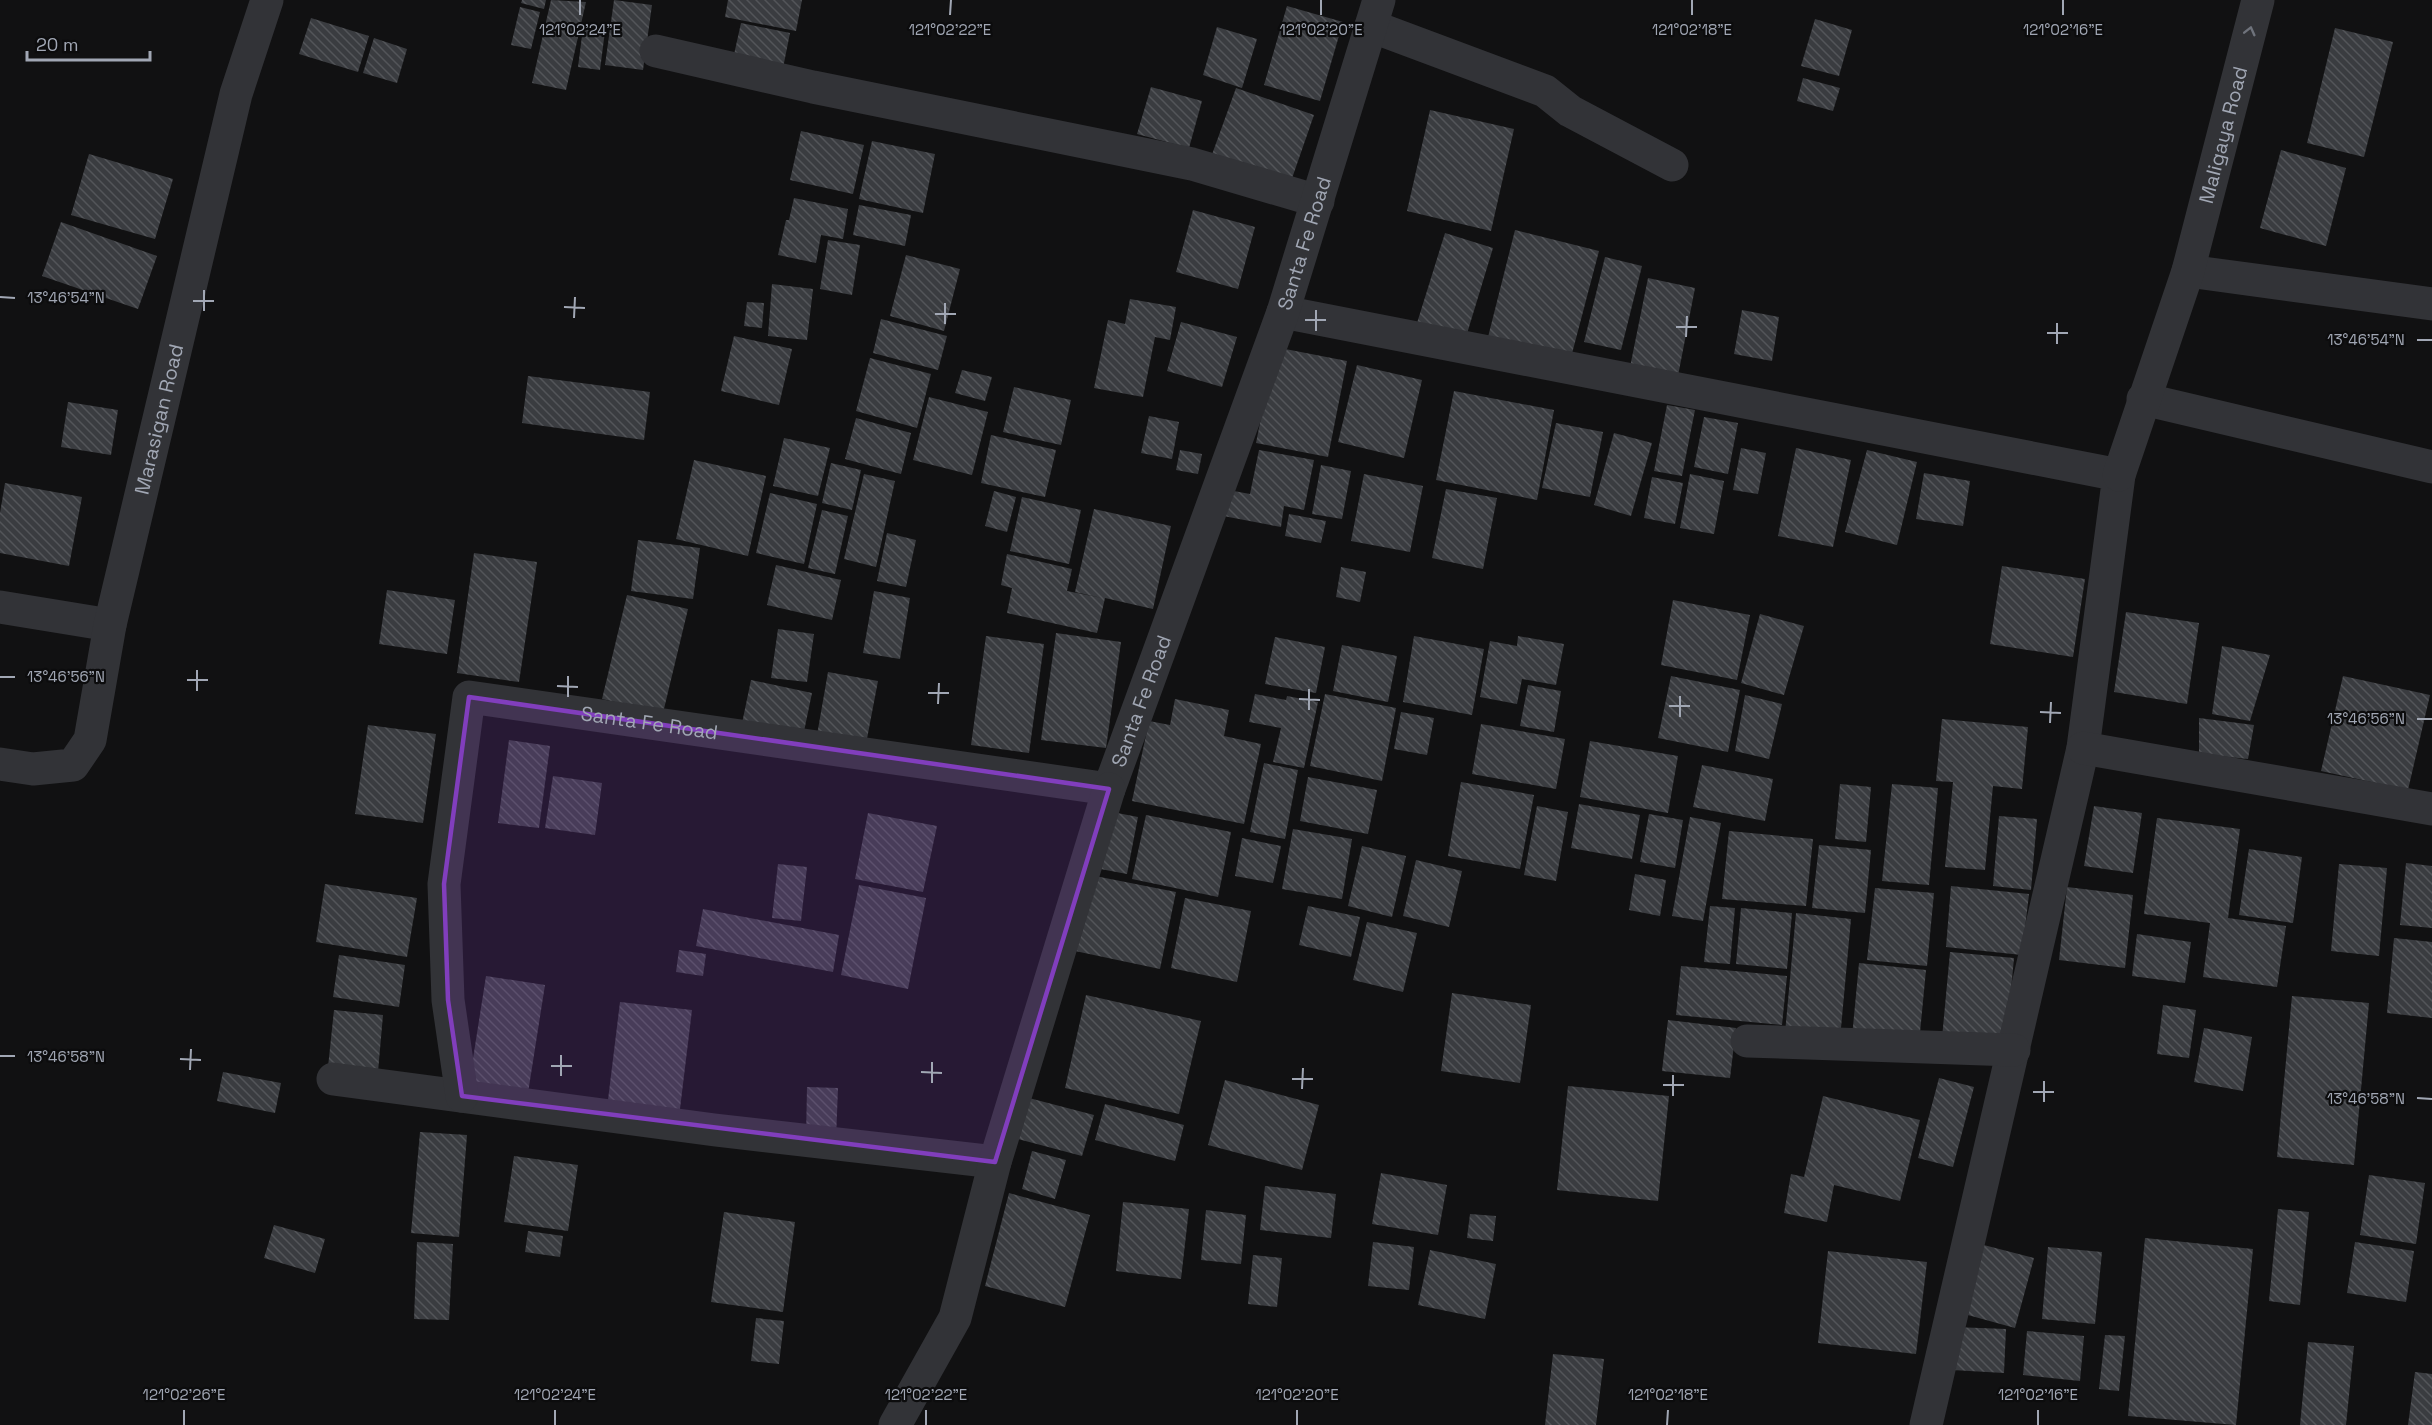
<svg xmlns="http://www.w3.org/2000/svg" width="2432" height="1425" viewBox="0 0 2432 1425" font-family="'Space Grotesk',sans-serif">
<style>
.building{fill:url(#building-back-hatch)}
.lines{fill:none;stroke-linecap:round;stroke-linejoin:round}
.minor{stroke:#323337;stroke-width:33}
.oneway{stroke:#6f737c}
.marked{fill:#813ebd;fill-opacity:0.2;stroke:#813ebd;stroke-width:4.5;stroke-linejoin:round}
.ticks{fill:none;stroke:#a1a7b4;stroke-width:2}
.labels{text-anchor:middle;stroke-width:4.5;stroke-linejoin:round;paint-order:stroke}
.street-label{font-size:20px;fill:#a1a7b4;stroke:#0c0c0d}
.ticks-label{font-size:15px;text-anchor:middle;fill:#a1a7b4;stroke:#0c0c0d;stroke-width:4.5;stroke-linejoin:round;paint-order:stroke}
</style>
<defs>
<pattern id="building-back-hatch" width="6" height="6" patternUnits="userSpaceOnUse" patternTransform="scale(1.5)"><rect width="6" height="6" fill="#3a3c40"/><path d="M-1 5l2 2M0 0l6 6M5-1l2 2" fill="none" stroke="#535559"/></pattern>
</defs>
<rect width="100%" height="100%" fill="#111112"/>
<!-- building -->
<path class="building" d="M 522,0 L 546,0 L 544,9 L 521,3 Z
M 551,0 L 586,2 L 566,90 L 532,83 Z
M 614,0 L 652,5 L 643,70 L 605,65 Z
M 728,0 L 802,0 L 796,31 L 725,17 Z
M 1287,6 L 1343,22 L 1320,101 L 1264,85 Z
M 520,7 L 540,12 L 531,49 L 511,45 Z
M 311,18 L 369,36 L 358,72 L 299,54 Z
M 1815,19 L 1852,30 L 1839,76 L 1801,66 Z
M 741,23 L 790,33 L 781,78 L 731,68 Z
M 1217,27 L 1257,39 L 1242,88 L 1203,75 Z
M 583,28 L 605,31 L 600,70 L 578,67 Z
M 2335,28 L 2393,42 L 2364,157 L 2307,143 Z
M 374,38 L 407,49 L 397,83 L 363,73 Z
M 1803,78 L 1840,88 L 1833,111 L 1797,101 Z
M 1151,87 L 1202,101 L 1189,148 L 1137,134 Z
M 1236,88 L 1314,115 L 1289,187 L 1210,160 Z
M 1430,110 L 1514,129 L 1491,231 L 1407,211 Z
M 801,131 L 864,145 L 853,194 L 790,180 Z
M 872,141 L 935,154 L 923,213 L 859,199 Z
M 2281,150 L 2346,168 L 2326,246 L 2260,228 Z
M 89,154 L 173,179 L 155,239 L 71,215 Z
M 794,198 L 848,209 L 843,239 L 821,235 L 816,263 L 778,255 L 786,220 L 789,220 Z
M 859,205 L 911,215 L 905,246 L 853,235 Z
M 1193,210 L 1255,227 L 1238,289 L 1176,272 Z
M 61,222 L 157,256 L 138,309 L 42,276 Z
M 1515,230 L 1599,251 L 1569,365 L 1486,345 Z
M 1445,233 L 1493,248 L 1466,337 L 1417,323 Z
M 828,240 L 860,245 L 852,295 L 820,289 Z
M 906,255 L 960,269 L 944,331 L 890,316 Z
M 1605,257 L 1642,266 L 1621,350 L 1584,342 Z
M 1648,278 L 1695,288 L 1677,381 L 1629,372 Z
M 772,284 L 813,289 L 807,340 L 768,336 Z
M 1130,299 L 1176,307 L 1170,340 L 1155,337 L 1143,397 L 1094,388 L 1108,320 L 1125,324 Z
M 747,302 L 764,303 L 762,328 L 744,326 Z
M 1742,310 L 1779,317 L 1772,361 L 1734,354 Z
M 881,319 L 947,336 L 938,370 L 873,353 Z
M 1181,322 L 1237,337 L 1222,387 L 1167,371 Z
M 734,336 L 792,349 L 779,405 L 721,391 Z
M 1275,347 L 1347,361 L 1328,457 L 1256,443 Z
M 870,358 L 931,374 L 917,428 L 856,411 Z
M 1357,365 L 1422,380 L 1404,458 L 1338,442 Z
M 962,370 L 992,377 L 985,401 L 955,393 Z
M 528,376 L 650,392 L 644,440 L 522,423 Z
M 1014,387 L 1071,400 L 1061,445 L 1003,432 Z
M 1454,391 L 1554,410 L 1537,500 L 1436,480 Z
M 929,397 L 988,412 L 972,475 L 913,460 Z
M 68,402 L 118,410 L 111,455 L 61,447 Z
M 1667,405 L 1695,410 L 1682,476 L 1654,471 Z
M 1149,416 L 1179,422 L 1172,459 L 1141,453 Z
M 1704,417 L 1738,423 L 1728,474 L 1694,467 Z
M 856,418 L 911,433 L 901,474 L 845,459 Z
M 1556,423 L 1603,432 L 1590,497 L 1542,488 Z
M 1614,433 L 1652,443 L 1631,516 L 1594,505 Z
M 991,435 L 1056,450 L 1045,497 L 981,483 Z
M 784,438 L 830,448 L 818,496 L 773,486 Z
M 1741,448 L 1766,453 L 1758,494 L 1733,490 Z
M 1796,448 L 1851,460 L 1833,547 L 1778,536 Z
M 1180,450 L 1202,454 L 1198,474 L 1176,470 Z
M 1259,450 L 1314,460 L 1304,510 L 1284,506 L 1281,527 L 1218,515 L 1223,489 L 1250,494 Z
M 1867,450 L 1917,462 L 1897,545 L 1845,532 Z
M 694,460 L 766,476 L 748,556 L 676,539 Z
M 831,463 L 861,470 L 852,510 L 822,503 Z
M 1321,465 L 1351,471 L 1342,519 L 1312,514 Z
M 1924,473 L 1970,481 L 1963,526 L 1916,519 Z
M 864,474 L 895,481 L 876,567 L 844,559 Z
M 1364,474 L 1423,486 L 1410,552 L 1351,541 Z
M 1690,474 L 1724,481 L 1714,534 L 1680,528 Z
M 1652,477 L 1683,483 L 1675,524 L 1644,518 Z
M 5,483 L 82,497 L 69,566 L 0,553 L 0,513 Z
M 1446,489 L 1497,498 L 1483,569 L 1432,558 Z
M 994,491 L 1016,497 L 1007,532 L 985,526 Z
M 770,493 L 817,504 L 804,564 L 756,553 Z
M 1022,497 L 1081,510 L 1069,564 L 1010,551 Z
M 1094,509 L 1171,526 L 1153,609 L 1105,598 L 1097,633 L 1007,613 L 1012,588 L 1001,585 L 1007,554 L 1072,569 L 1067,591 L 1102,598 L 1075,592 Z
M 822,510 L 848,516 L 835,574 L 808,568 Z
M 1289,514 L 1326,521 L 1321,543 L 1285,536 Z
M 887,533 L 916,540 L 906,587 L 877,581 Z
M 638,540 L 700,548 L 693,599 L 631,591 Z
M 474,553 L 537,562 L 519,682 L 457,673 Z
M 776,565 L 841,580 L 832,620 L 767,605 Z
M 2002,566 L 2085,579 L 2073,657 L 1990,644 Z
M 1341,567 L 1366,572 L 1360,602 L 1336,597 Z
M 387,590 L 455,600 L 447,654 L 379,644 Z
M 874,591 L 910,598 L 900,659 L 863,653 Z
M 627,595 L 688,609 L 663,713 L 602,699 Z
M 1673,600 L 1750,615 L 1737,680 L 1661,665 Z
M 2126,612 L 2199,623 L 2187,704 L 2114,692 Z
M 1760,614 L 1804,626 L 1784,695 L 1741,683 Z
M 778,629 L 814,634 L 807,682 L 771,678 Z
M 1056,633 L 1121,642 L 1106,748 L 1041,740 Z
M 986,636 L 1044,644 L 1029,753 L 971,745 Z
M 1414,636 L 1484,649 L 1472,715 L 1403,702 Z
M 1518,636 L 1564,644 L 1556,685 L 1522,679 L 1517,704 L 1480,697 L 1490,641 L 1517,646 Z
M 1275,637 L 1325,647 L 1316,693 L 1265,684 Z
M 1342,645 L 1397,656 L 1388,702 L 1333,691 Z
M 2222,646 L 2270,655 L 2250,721 L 2212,714 Z
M 828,672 L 878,681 L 866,744 L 817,735 Z
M 1671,676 L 1740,690 L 1728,752 L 1658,738 Z
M 2343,676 L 2430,695 L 2408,790 L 2321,771 Z
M 751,680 L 812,693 L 802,741 L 741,728 Z
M 1528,685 L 1561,691 L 1554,732 L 1520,726 Z
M 1255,694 L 1286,700 L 1287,696 L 1318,702 L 1304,768 L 1273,762 L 1281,728 L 1249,722 Z
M 1325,694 L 1396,708 L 1382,781 L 1310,766 Z
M 1745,695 L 1782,704 L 1769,759 L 1735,751 Z
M 1175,699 L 1229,710 L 1224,736 L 1261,744 L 1244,824 L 1132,801 L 1149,721 L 1170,725 Z
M 1401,712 L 1434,718 L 1427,755 L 1394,749 Z
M 2199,718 L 2254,725 L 2248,759 L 2199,754 Z
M 1942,719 L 2028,727 L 2022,789 L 1993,786 L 1985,870 L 1945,867 L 1953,782 L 1936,781 Z
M 1481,724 L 1565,739 L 1556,789 L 1472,774 Z
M 368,725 L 436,734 L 423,823 L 355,814 Z
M 509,740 L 550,746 L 539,828 L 498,823 Z
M 1590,741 L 1678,756 L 1668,813 L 1580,797 Z
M 1264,763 L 1298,770 L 1285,839 L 1250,832 Z
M 1702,765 L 1773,779 L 1765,821 L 1693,807 Z
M 553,776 L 602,783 L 595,835 L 545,828 Z
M 1308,777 L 1377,790 L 1368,834 L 1300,821 Z
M 1461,782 L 1534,795 L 1520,869 L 1448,856 Z
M 1840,784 L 1871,787 L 1866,842 L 1835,839 Z
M 1892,784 L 1938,788 L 1929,885 L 1882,881 Z
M 1579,804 L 1640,815 L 1632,859 L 1571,848 Z
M 1537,806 L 1568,812 L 1556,881 L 1524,875 Z
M 2094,806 L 2142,813 L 2133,873 L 2084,866 Z
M 1107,811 L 1138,817 L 1127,874 L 1095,868 Z
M 868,813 L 937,826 L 923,892 L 855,879 Z
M 1649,814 L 1683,820 L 1675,868 L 1640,862 Z
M 1146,815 L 1231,832 L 1218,897 L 1132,879 Z
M 1999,816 L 2037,819 L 2031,890 L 1993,886 Z
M 1690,817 L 1721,823 L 1703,921 L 1672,916 Z
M 2157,818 L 2240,829 L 2228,918 L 2286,926 L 2277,987 L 2203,977 L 2210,923 L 2144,914 Z
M 1293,829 L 1352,839 L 1342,899 L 1282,889 Z
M 1729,831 L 1813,839 L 1806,906 L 1722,899 Z
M 1242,838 L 1281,846 L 1273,883 L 1235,876 Z
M 1819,845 L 1871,850 L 1865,913 L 1812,908 Z
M 1362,846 L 1406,856 L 1392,917 L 1348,906 Z
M 2249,849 L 2302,857 L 2293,923 L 2239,915 Z
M 1416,860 L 1462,871 L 1449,927 L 1403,916 Z
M 2406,863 L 2432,866 L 2432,928 L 2400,925 Z
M 778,864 L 807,867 L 801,921 L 772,918 Z
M 2339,864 L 2387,868 L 2379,956 L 2331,951 Z
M 1635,874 L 1666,880 L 1660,916 L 1629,910 Z
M 1090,875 L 1176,892 L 1160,969 L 1075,951 Z
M 325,884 L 417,898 L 407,957 L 316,942 Z
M 859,885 L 926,898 L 908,989 L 841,975 Z
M 1951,886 L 2029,894 L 2022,955 L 1946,947 Z
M 2067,887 L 2133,895 L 2125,968 L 2059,960 Z
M 1875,888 L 1934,893 L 1927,966 L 1867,960 Z
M 1185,898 L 1251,911 L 1237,982 L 1171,968 Z
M 1308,906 L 1360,917 L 1351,957 L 1299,945 Z
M 1710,906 L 1735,908 L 1730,964 L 1704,962 Z
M 1741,908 L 1792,913 L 1787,969 L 1736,964 Z
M 703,909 L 839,935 L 833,972 L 696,946 Z
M 1796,913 L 1851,919 L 1840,1039 L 1785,1033 Z
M 1367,922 L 1417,933 L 1403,992 L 1353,980 Z
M 2137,934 L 2191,942 L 2185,983 L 2132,976 Z
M 2394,938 L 2432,942 L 2432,1018 L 2387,1013 Z
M 679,950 L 706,954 L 703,976 L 676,972 Z
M 1950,952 L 2014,958 L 2006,1044 L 1942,1038 Z
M 339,955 L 405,965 L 399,1007 L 333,997 Z
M 1859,963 L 1926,970 L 1919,1043 L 1852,1037 Z
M 1681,966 L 1787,976 L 1782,1025 L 1676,1015 Z
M 486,976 L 545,985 L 528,1093 L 469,1084 Z
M 1452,993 L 1531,1005 L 1520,1083 L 1441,1071 Z
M 1086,995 L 1201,1021 L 1179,1114 L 1065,1088 Z
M 2292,996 L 2369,1003 L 2354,1165 L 2277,1157 Z
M 620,1002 L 692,1010 L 679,1117 L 607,1108 Z
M 2163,1005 L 2196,1010 L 2189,1058 L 2157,1054 Z
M 334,1010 L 383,1015 L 378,1072 L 328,1067 Z
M 1668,1020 L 1736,1028 L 1730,1078 L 1662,1071 Z
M 2204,1028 L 2252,1037 L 2243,1091 L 2194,1082 Z
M 223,1072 L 281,1083 L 275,1113 L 217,1101 Z
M 1939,1078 L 1974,1087 L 1953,1167 L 1918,1158 Z
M 1225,1080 L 1319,1105 L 1302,1170 L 1208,1145 Z
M 1568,1086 L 1669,1096 L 1658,1201 L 1557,1190 Z
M 807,1087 L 838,1088 L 836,1139 L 806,1138 Z
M 1823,1096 L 1920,1120 L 1900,1201 L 1834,1185 L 1827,1222 L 1784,1213 L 1791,1174 L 1804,1177 Z
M 1029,1098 L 1094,1115 L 1082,1156 L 1018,1139 Z
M 1105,1104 L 1184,1125 L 1175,1161 L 1095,1140 Z
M 420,1132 L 467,1135 L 459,1237 L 411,1233 Z
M 1032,1151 L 1066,1160 L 1055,1199 L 1022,1189 Z
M 514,1156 L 578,1165 L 568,1231 L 504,1222 Z
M 1381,1173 L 1447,1185 L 1438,1235 L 1372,1224 Z
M 2369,1175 L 2425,1183 L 2416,1244 L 2360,1235 Z
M 1265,1186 L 1336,1194 L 1331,1238 L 1260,1230 Z
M 1009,1193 L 1090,1215 L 1065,1307 L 985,1286 Z
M 1123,1202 L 1189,1209 L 1181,1279 L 1116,1271 Z
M 2278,1209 L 2309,1212 L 2300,1305 L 2269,1301 Z
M 1206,1210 L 1246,1215 L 1241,1264 L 1201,1260 Z
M 724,1212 L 795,1222 L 783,1312 L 711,1302 Z
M 1470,1214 L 1496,1216 L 1493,1241 L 1467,1238 Z
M 274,1225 L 325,1239 L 315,1273 L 264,1258 Z
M 528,1231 L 563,1236 L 560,1257 L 525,1252 Z
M 2145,1238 L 2253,1249 L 2236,1425 L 2128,1416 Z
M 417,1242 L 453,1244 L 449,1320 L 414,1319 Z
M 1373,1242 L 1414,1247 L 1409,1290 L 1368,1286 Z
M 2355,1242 L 2414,1251 L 2406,1302 L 2347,1293 Z
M 1976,1243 L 2034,1258 L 2015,1328 L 1957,1312 Z
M 2048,1247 L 2102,1252 L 2095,1324 L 2042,1319 Z
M 1430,1250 L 1496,1264 L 1485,1319 L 1418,1305 Z
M 1828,1251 L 1927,1262 L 1916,1354 L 1818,1343 Z
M 1253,1255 L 1282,1258 L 1277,1307 L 1248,1304 Z
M 756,1318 L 784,1321 L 779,1364 L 751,1361 Z
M 1954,1327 L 2006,1329 L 2004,1373 L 1952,1370 Z
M 2027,1331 L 2084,1336 L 2080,1381 L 2023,1375 Z
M 2105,1335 L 2125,1336 L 2119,1391 L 2099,1389 Z
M 2308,1342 L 2354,1346 L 2346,1425 L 2300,1425 Z
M 1553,1354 L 1604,1359 L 1596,1425 L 1545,1425 Z
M 2415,1372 L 2432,1374 L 2432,1425 L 2408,1425 Z"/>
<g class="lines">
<!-- minor -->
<g class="minor">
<path d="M 1371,26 L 1545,91 L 1570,111 L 1672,165"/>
<path d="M 656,51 L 813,87 L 1192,164 L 1318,201"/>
<path d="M 2188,271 L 2432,304"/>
<path d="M 1283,312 L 2119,475 L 2083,748 L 1926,1425"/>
<path d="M 2143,399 L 2432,467"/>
<path id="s1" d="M 2119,475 L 2188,271 L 2258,0"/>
<path d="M 0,607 L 110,625"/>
<path d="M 2083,748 L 2432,809"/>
<path id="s2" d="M 0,764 L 33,769 L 73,765 L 90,740 L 110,625 L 236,94 L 267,0"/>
<path d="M 1747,1041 L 2014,1050"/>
<path d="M 333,1079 L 715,1130 L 995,1162"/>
<path id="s3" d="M 462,1096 L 448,1000 L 444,884 L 469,697 L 1109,789 L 1283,312 L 1379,0"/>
<path d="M 895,1425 L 955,1318 L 995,1162 L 1109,789"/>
</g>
</g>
<!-- one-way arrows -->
<defs><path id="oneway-chevron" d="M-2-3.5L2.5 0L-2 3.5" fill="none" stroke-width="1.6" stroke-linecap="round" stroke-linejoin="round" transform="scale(1.5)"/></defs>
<use class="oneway" href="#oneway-chevron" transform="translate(2250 31) rotate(-76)"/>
<!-- marked area -->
<path class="marked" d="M 469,697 L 1109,789 L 995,1162 L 462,1096 L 448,1000 L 444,884 Z"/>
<!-- ticks -->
<path class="ticks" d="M 580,15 L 580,0M 950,15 L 951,0M 1321,15 L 1321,0M 1692,15 L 1692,0M 2063,15 L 2063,0M 0,297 L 15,298M 193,301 L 214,301M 564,307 L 585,308M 204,311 L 204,290M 935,314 L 956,314M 574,318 L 575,297M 1305,320 L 1326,320M 945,324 L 945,303M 1676,327 L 1697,327M 1316,331 L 1316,310M 2047,333 L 2068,333M 1686,337 L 1687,316M 2417,340 L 2432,340M 2057,344 L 2057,323M 0,677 L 15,677M 187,680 L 208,680M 557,686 L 578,687M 197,691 L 197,670M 928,693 L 949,693M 568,697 L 568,676M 1299,699 L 1320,700M 938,704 L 939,683M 1669,706 L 1690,706M 1309,710 L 1309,689M 2040,712 L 2061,713M 1680,717 L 1680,696M 2417,719 L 2432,719M 2050,723 L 2051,702M 0,1056 L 15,1056M 180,1059 L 201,1060M 551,1066 L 572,1066M 190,1070 L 191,1049M 921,1072 L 942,1073M 561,1076 L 561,1055M 1292,1079 L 1313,1079M 932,1083 L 932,1062M 1663,1085 L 1684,1085M 1302,1089 L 1303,1068M 2033,1092 L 2054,1092M 1673,1096 L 1673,1075M 2417,1098 L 2432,1099M 2044,1102 L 2044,1081M 184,1425 L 184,1410M 555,1425 L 555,1410M 926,1425 L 926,1410M 1297,1425 L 1297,1410M 1667,1425 L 1668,1410M 2038,1425 L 2038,1410"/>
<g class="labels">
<!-- street labels -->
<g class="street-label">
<text dy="7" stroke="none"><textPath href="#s1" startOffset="356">Maligaya Road</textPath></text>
<text dy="7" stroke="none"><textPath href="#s3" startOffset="1628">Santa Fe Road</textPath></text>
<text dy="7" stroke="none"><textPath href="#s2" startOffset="432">Marasigan Road</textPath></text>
<text dy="7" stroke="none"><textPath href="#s3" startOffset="1142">Santa Fe Road</textPath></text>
<text dy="7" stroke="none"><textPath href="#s3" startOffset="584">Santa Fe Road</textPath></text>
</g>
</g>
<g class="ticks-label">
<text x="580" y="35">121°02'24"E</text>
<text x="950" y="35">121°02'22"E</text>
<text x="1321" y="35">121°02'20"E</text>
<text x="1692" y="35">121°02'18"E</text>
<text x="2063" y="35">121°02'16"E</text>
<text x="66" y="303">13°46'54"N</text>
<text x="2366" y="345">13°46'54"N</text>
<text x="66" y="682">13°46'56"N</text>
<text x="2366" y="724">13°46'56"N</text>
<text x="66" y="1062">13°46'58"N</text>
<text x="2366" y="1104">13°46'58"N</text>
<text x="184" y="1400">121°02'26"E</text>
<text x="555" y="1400">121°02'24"E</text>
<text x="926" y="1400">121°02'22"E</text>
<text x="1297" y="1400">121°02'20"E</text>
<text x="1668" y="1400">121°02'18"E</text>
<text x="2038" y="1400">121°02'16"E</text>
</g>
<!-- scale -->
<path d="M27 51v9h123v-9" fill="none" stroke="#a1a7b4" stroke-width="3"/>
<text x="36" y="51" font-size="18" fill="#a1a7b4" stroke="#0c0c0d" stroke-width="4.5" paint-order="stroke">20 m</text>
</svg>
